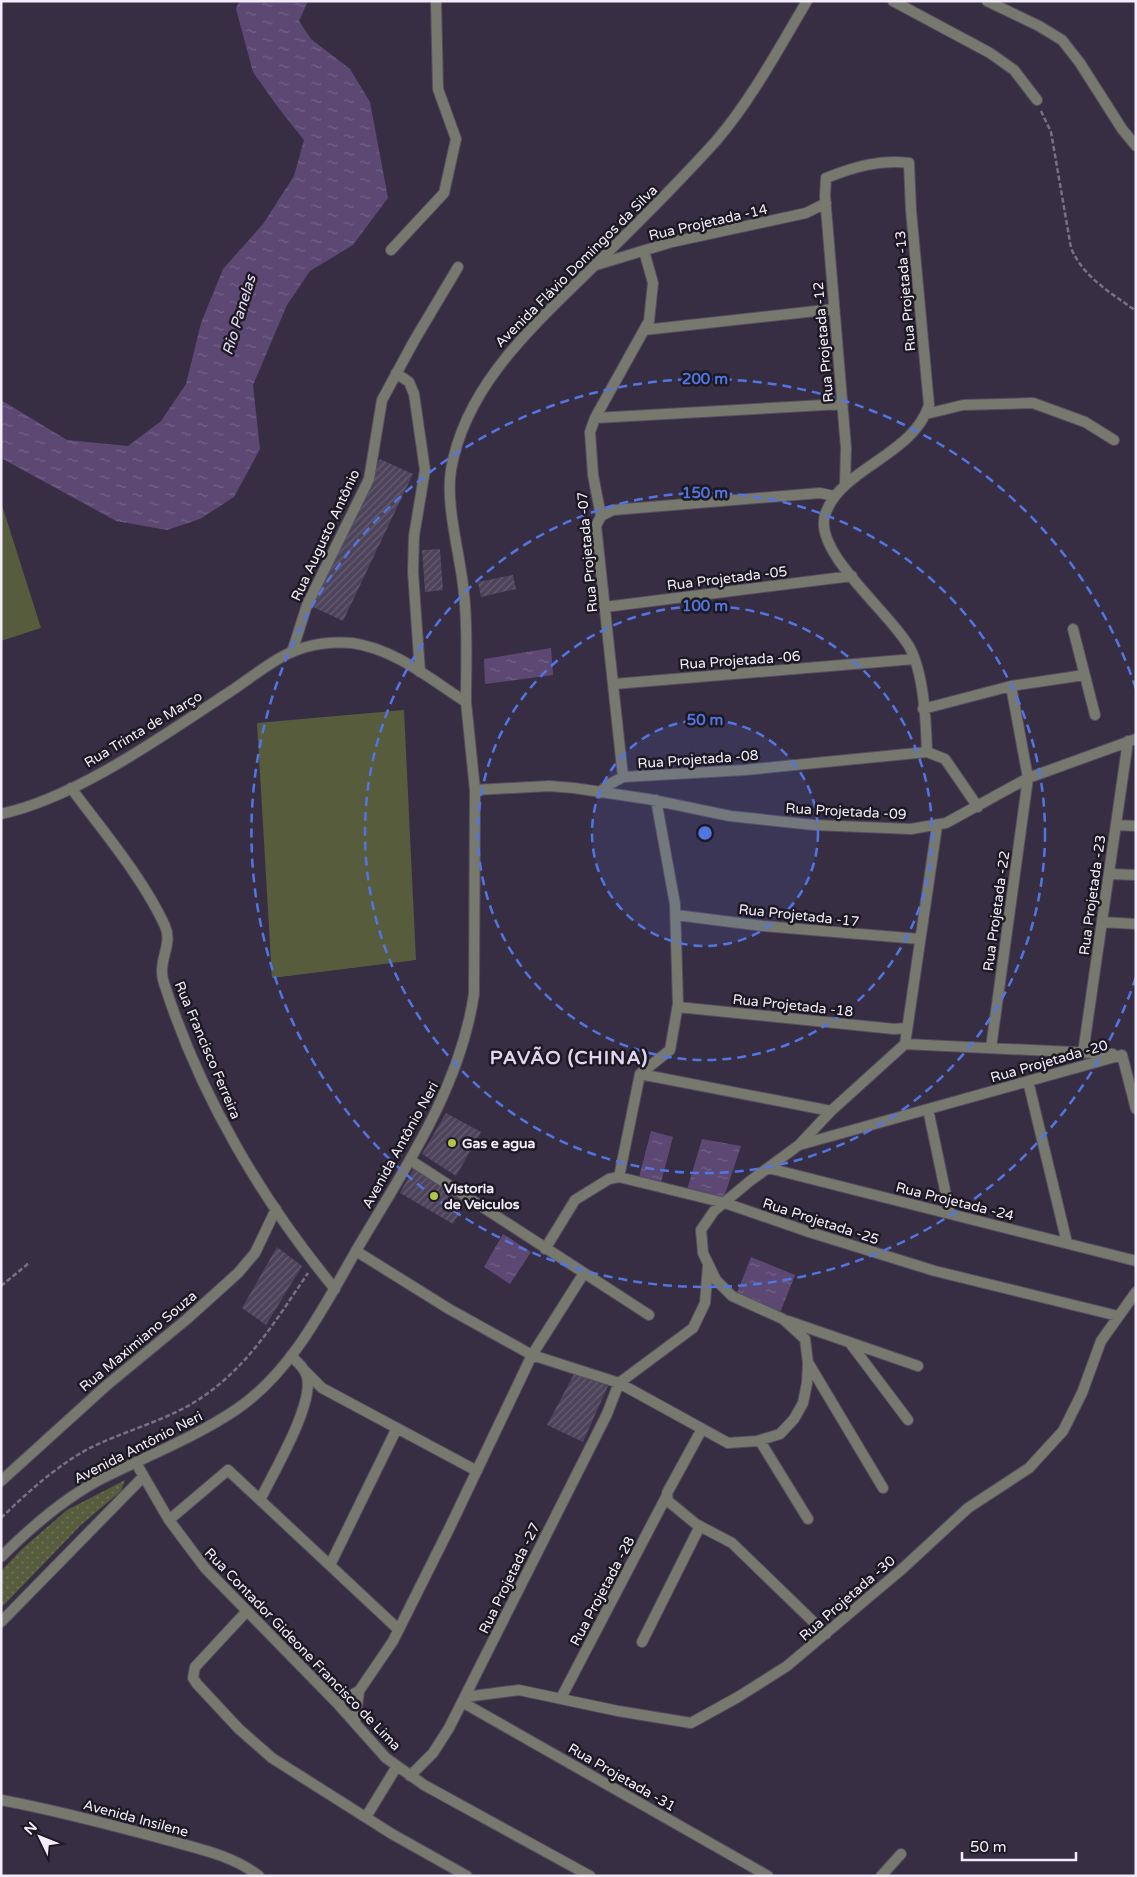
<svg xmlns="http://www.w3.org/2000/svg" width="1137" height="1877" viewBox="0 0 1137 1877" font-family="'Varela Round',sans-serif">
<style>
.grass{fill:url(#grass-dots)}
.pitch{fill:#565c3c}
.water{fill:url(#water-ripples)}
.building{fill:url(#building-hatch)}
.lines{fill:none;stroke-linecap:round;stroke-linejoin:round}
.minor-casing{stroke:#564d61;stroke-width:12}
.tertiary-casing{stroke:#564d61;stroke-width:12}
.path{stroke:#797083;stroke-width:2.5;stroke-dasharray:5 2.5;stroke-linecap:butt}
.minor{stroke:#77796e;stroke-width:10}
.tertiary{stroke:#77796e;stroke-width:10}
.ring{fill:none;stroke:#5276e1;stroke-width:2.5;stroke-dasharray:9 6}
.poi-dot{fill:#b2c34c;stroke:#1d1923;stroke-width:2}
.labels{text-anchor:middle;stroke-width:5;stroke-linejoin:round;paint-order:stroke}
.street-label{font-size:14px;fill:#f3edfb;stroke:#1d1923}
.poi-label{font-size:14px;font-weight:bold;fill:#f3edfb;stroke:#1d1923;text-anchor:start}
.water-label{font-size:15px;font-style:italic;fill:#e8dcf8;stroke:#1d1923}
.district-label{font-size:19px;font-weight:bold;letter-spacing:1px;fill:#e1d5f1;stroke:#1d1923}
.centre{fill:#5276e1;stroke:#1d1923;stroke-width:2.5}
.ring-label{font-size:15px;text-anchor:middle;font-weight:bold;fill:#5276e1;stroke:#1d1923;stroke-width:5;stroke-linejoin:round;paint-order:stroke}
</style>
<defs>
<pattern id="grass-dots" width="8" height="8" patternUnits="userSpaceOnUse" patternTransform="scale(1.25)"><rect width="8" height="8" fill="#565c3c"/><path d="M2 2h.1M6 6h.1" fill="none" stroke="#6f7459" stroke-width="1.8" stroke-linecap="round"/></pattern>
<pattern id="water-ripples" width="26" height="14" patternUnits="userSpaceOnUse" patternTransform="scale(1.25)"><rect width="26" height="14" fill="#5c4873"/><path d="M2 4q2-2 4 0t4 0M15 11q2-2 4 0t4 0" fill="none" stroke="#746388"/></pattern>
<pattern id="building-hatch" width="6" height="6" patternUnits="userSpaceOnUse" patternTransform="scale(1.25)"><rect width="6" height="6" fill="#4d435a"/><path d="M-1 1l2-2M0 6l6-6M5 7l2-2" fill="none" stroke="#675e73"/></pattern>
</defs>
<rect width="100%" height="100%" fill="#382e44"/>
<!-- grass -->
<path class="grass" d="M 125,1480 L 121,1491 L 81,1525 L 1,1608 L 1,1571 L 23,1548 L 67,1510 Z"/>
<!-- pitch -->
<path class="pitch" d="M 1,502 L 41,628 L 1,641 Z
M 404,710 L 416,960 L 272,978 L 257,723 Z"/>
<!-- water -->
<path class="water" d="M 239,1 L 308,1 L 299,21 L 311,39 L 350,69 L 370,102 L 388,198 L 353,245 L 310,271 L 287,305 L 253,385 L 260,449 L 234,497 L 200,519 L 167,530 L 116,521 L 1,458 L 1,400 L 67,440 L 128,446 L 161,421 L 186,384 L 201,323 L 223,269 L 263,224 L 294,176 L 304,140 L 280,110 L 253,72 L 236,9 Z
M 551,648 L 553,675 L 485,684 L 484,659 Z
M 651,1131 L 673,1137 L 660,1186 L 638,1181 Z
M 702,1139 L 741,1146 L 723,1200 L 687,1190 Z
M 503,1234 L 531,1252 L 510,1284 L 484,1267 Z
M 751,1257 L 795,1275 L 780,1313 L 737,1293 Z"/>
<!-- building -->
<path class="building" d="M 380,459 L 413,474 L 343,621 L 311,606 Z
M 440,549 L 443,590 L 425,592 L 422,550 Z
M 513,575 L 516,589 L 481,597 L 478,582 Z
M 446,1113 L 481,1132 L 456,1176 L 422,1154 Z
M 415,1166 L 468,1199 L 453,1224 L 400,1193 Z
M 277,1247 L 302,1266 L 266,1325 L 242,1308 Z
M 574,1374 L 608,1386 L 583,1442 L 547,1425 Z"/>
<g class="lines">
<!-- minor casing -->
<g class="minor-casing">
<path id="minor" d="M 893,1 L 990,53 L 1014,70 L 1037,100
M 987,1 L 1039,26 L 1062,40 L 1080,63 L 1122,129 L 1136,146
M 391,250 L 444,193 L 456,139 L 438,89 L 436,1
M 596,265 L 672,242 L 806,213 L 826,203
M 644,330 L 834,309
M 396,373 L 409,382 L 414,394 L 425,470 L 414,536 L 413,572 L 420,672
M 926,414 L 963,405 L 1033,403 L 1085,422 L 1114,440
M 595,418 L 842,404
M 845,485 L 846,448 L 825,196 L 826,178 C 854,167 880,159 909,163 L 911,210 L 929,405 C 913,456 840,468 825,515 C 813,553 892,614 910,648 C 924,675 926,721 927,752 L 945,759 L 978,807
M 601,516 L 613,510 L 820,493 L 834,496
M 605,607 L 852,576
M 1073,629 L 1095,715
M 292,652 L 307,605 L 369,479 L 382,400 L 414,341 L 458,267
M 614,684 L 914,659
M 466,702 C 466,666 468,629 464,594 C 461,557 445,506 451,470 C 466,382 538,322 597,263 C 638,223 678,183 716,141 C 752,99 779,48 807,1
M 923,709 L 1011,686 L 1084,675
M 623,777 L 596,526 L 601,516 L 593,475 L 590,432 L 595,418 L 649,321 L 653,283 L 644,251
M 71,788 C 103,831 143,878 165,926 C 172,942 162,955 162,971 C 162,976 164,984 166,989 C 201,1097 263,1202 335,1289
M 475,790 L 549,786 L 574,788 L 648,799 L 730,816 L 814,825 L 911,829 L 946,823 L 1028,778 L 1136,739
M 599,793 L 608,785 L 623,777 L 745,770 L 927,752
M 1116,825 L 1136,826
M 1109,874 L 1136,875
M 676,915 L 763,926 L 920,939
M 1102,922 L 1136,924
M 678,1007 L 894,1029 L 906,1028
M 905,1044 L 937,826
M 991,1048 L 1028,778 L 1011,686
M 1083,1053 L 1128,741
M 1122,1055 L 1136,1109
M 640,1074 L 831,1111
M 1028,1081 L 1067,1243
M 928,1109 L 950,1214
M 799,1145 L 831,1111 L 905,1044 L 1113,1054
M 410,1160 L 649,1315
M 768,1168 L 1136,1261
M 619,1177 L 640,1074 L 670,1050 L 678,1004 L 675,904 L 656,800
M 545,1249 L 575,1200 L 609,1179 L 619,1177 L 725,1203 L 809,1232 L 935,1271 L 1118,1316
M 356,1251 L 449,1309 L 532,1355 L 619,1383 L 728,1443 L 757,1441 L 780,1434 L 794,1419 L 803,1403 L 807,1383 L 808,1363 L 805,1339 L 783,1319 L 732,1296 L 716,1280 L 703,1253 L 701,1230 L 714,1211 L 750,1181 L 799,1145 L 1122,1055
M 788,1321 L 918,1366
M 850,1343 L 908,1420
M 809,1364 L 883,1488
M 303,1369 L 322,1388 L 477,1471
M 702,1429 L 667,1493 L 668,1501 L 696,1524 L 732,1543 L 826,1634
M 760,1441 L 808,1519
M 136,1463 L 169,1520 L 205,1568 L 337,1703 L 386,1758 L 424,1785 L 590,1876
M 1,1481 L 107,1385 L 187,1319 L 238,1273 L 255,1253 L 276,1209
M 260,1500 C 273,1473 314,1405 307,1377 C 305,1368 297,1362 291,1356
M 169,1520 L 228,1470 L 398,1629
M 330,1565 L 397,1428
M 247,1611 L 195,1667 L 193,1678 L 197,1684 L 239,1729 L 272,1758 L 392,1834 L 467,1876
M 1,1622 L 143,1477
M 642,1642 L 700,1526
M 465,1697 L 519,1690 L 618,1711 L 691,1723 L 738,1697 L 787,1666 L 901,1570 L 968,1508 L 1029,1468 L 1063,1431 L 1082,1393 L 1101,1341 L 1136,1292
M 561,1698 L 666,1497
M 462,1702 L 768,1876
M 337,1703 L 359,1691
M 355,1723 L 359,1691 L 393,1641 L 449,1529 L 532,1355 L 584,1273
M 410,1776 L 433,1753 L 449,1728 L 607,1414 L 619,1383 L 693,1328 L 705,1303 L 708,1266
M 366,1817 L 397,1766
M 881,1876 L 901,1854"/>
</g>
<!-- tertiary casing -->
<g class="tertiary-casing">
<path id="tertiary" d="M 1,814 C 76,798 164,735 228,693 C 247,681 273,659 292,652 C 310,644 333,641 352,643 C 395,649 430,679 466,702 L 475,790 L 474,994 C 460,1087 407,1165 360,1244 C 326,1302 294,1370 237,1409 C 197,1436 154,1453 111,1474 C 70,1493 33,1525 1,1557
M 1,1800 C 55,1810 108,1824 160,1838 C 194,1848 231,1854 259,1876"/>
</g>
<!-- path -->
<path class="path" d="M 1041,111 L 1051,132 L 1071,248 C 1084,278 1110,292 1136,311
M 1,1286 L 29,1263
M 1,1518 C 28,1492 55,1467 88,1449 C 127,1429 172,1420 208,1393 C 252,1361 278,1317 308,1273"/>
<!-- minor -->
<use href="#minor" class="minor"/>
<!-- tertiary -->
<use href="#tertiary" class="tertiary"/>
</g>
<!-- distance rings -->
<circle cx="705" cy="833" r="113" fill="#5276e1" fill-opacity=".12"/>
<g class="ring">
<circle cx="705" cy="833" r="113"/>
<circle cx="705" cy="833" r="227"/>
<circle cx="705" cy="833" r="340"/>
<path d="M1136 977A454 454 0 1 1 1136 689"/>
</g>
<!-- markers -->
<g class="poi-dot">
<circle cx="452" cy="1143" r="5"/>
<circle cx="434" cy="1196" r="5"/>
</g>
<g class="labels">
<!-- street labels -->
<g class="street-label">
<text transform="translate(708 222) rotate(-13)" y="5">Rua Projetada -14</text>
<text transform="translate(576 266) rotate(-45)" y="5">Avenida Flávio Domingos da Silva</text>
<text transform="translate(905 291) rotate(-95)" y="5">Rua Projetada -13</text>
<text transform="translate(823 342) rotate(-95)" y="5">Rua Projetada -12</text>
<text transform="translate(325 535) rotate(-65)" y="5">Rua Augusto Antônio</text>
<text transform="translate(587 552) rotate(-95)" y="5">Rua Projetada -07</text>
<text transform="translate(727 578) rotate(-7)" y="5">Rua Projetada -05</text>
<text transform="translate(740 660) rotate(-4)" y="5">Rua Projetada -06</text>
<text transform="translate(143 729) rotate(-31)" y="5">Rua Trinta de Março</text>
<text transform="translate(698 759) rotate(-4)" y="5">Rua Projetada -08</text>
<text transform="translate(846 811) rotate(3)" y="5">Rua Projetada -09</text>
<text transform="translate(1092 895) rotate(-82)" y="5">Rua Projetada -23</text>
<text transform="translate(996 911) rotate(-82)" y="5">Rua Projetada -22</text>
<text transform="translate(799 915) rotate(6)" y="5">Rua Projetada -17</text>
<text transform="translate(793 1005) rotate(6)" y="5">Rua Projetada -18</text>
<text transform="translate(208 1050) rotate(67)" y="5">Rua Francisco Ferreira</text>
<text transform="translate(1049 1061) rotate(-16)" y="5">Rua Projetada -20</text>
<text transform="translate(400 1145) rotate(-61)" y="5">Avenida Antônio Neri</text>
<text transform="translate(955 1201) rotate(14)" y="5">Rua Projetada -24</text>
<text transform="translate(821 1221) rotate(18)" y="5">Rua Projetada -25</text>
<text transform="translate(138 1341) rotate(-40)" y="5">Rua Maximiano Souza</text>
<text transform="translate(138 1447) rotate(-27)" y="5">Avenida Antônio Neri</text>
<text transform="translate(509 1578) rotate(-64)" y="5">Rua Projetada -27</text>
<text transform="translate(602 1591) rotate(-62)" y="5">Rua Projetada -28</text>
<text transform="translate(847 1598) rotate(-41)" y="5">Rua Projetada -30</text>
<text transform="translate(303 1649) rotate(46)" y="5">Rua Contador Gideone Francisco de Lima</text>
<text transform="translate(622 1777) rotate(30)" y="5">Rua Projetada -31</text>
<text transform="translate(136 1818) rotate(15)" y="5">Avenida Insilene</text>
</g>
<!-- poi labels -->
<g class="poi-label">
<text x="462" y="1148">Gas e agua</text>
<text x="444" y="1193">Vistoria<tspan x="444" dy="16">de Veiculos</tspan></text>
</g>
<!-- water labels -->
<g class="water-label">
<text transform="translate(239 315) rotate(-73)" y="5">Rio Panelas</text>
</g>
<!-- district labels -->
<g class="district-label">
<text x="569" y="1064">PAVÃO (CHINA)</text>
</g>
</g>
<circle cx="705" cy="833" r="8" class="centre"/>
<g class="ring-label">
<text x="705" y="384">200 m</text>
<text x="705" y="498">150 m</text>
<text x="705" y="611">100 m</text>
<text x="705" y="725">50 m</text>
</g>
<!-- border -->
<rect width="1137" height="1877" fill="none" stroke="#f3edfb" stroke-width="5"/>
<!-- north arrow -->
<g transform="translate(40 1837) rotate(313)" stroke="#1d1923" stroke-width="4" paint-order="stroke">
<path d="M0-4L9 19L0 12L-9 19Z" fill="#f3edfb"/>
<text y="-8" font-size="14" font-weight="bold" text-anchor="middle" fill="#f3edfb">N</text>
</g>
<!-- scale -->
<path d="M962 1852v8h114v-8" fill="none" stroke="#f3edfb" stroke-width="2.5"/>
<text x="970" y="1852" font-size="15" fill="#f3edfb" stroke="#1d1923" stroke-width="4" paint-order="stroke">50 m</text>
</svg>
